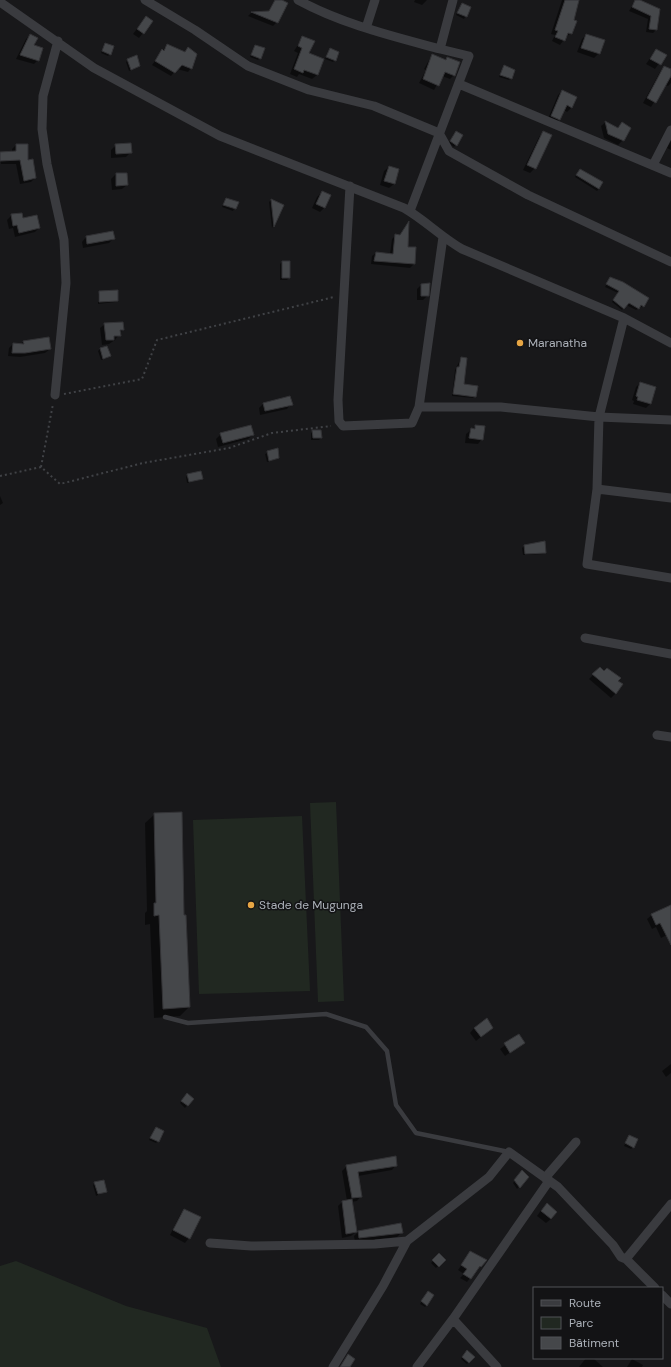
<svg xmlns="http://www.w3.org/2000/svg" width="671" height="1367" viewBox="0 0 671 1367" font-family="'DM Sans',sans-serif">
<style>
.green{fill:#212821}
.shadow{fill:#0007}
.building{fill:#45474a;stroke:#333336}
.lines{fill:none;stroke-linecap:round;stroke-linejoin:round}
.path{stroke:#404246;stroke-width:2;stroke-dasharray:2 3;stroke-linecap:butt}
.service{stroke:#3a3b3f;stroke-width:4.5}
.minor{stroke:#3a3b3f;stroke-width:9}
.poi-dot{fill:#e7a644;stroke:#131315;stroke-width:1.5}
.labels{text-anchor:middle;stroke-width:3;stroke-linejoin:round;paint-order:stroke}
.poi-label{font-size:12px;fill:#acb1b9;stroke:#131315;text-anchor:start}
</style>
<rect width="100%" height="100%" fill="#18181a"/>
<!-- green -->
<path class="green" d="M 336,802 L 344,1001 L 318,1002 L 310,803 Z
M 302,816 L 310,991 L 199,994 L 193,820 Z
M 16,1261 L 126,1306 L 207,1328 L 221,1367 L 0,1367 L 0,1266 Z"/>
<!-- shadow -->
<path class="shadow" d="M 275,0 L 280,0 L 277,22 L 273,26 L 248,16 L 251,13 L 268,12 Z
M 415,0 L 427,0 L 422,5 L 414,2 Z
M 562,0 L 578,0 L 571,33 L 566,37 L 560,45 L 552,41 L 555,35 L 551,34 Z
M 636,0 L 659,10 L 656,30 L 653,33 L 646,32 L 648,19 L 629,11 Z
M 462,4 L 470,8 L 464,19 L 456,15 Z
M 142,22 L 143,33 L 139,38 L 133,34 Z
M 30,35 L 38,60 L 34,64 L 16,59 L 26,39 Z
M 586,35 L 599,53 L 594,58 L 577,52 L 582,39 Z
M 303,37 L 308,54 L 323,60 L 317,75 L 312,79 L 299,74 L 297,77 L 290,74 L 298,53 L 294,51 Z
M 106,44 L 110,54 L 108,56 L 101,53 Z
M 167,45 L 184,53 L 188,48 L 191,68 L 188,72 L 177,69 L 171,76 L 152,65 Z
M 256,46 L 260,58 L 258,60 L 250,57 Z
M 330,49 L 335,60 L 333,62 L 325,59 Z
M 656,50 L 665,55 L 655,69 L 646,64 Z
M 432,55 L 445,61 L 448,58 L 454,75 L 450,79 L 442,76 L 434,90 L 419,83 L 426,70 L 424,69 Z
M 128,60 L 139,66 L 129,71 L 126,62 Z
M 504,67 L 511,78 L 509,80 L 499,77 Z
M 664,67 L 671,70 L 671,83 L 668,86 L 665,85 L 651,107 L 643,103 L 660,72 Z
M 562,91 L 572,107 L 567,112 L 564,110 L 559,119 L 555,124 L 547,121 L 558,95 Z
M 606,122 L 617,128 L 622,123 L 623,140 L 618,145 L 604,138 L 601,126 Z
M 543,132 L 535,168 L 530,173 L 523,170 L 539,137 Z
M 454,134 L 462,136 L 454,147 L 449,143 Z
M 671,141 L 671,150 L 667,148 Z
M 16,145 L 27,161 L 35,178 L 31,182 L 20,184 L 16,164 L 1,164 L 0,156 L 12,152 L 12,149 Z
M 116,145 L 130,153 L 126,157 L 111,158 L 111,150 Z
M 389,167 L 394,184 L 389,188 L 380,185 L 384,171 Z
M 580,170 L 599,189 L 597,191 L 575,177 Z
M 116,174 L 127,185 L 122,189 L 112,190 L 111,179 Z
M 322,192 L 325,207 L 320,212 L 312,208 L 317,197 Z
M 227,199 L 237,203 L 233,211 L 222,207 Z
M 271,200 L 283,205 L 272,228 L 269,202 Z
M 12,215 L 39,228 L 35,232 L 15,237 L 13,228 L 9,229 L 7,220 Z
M 406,226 L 407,248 L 414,264 L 410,268 L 371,264 L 372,256 L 376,253 L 390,254 L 392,239 L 395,236 L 399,236 Z
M 86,237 L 114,238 L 109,243 L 83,248 L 82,242 Z
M 282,262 L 289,278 L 287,280 L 280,280 L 280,264 Z
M 610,278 L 643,306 L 636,310 L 626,305 L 622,310 L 612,302 L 618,293 L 605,287 Z
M 421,285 L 428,295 L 423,300 L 417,300 L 417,289 Z
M 100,292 L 117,300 L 115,302 L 98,304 L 98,294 Z
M 105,324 L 123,329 L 115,340 L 109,344 L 102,345 L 100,328 Z
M 23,342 L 50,349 L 45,353 L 20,357 L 8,356 L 9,348 L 13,344 L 21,344 Z
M 100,349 L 109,356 L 107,358 L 101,360 L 98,351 Z
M 461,358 L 463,384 L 475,396 L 473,398 L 452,396 L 455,370 Z
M 640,383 L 655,387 L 650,404 L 646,408 L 633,404 L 634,401 L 632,400 L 636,387 Z
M 263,404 L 291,404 L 287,409 L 260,415 L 259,408 Z
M 476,426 L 482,439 L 478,444 L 465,443 L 466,434 Z
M 313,431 L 321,438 L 319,440 L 311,440 L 311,433 Z
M 221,434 L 253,435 L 248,439 L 218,447 L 216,439 Z
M 277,450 L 278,458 L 267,462 L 265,454 Z
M 188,475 L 202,479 L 187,483 L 186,477 Z
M 0,496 L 3,503 L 0,505 Z
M 524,546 L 545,552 L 543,554 L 523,555 L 522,548 Z
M 600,668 L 617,682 L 616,693 L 611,698 L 589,679 Z
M 155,814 L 183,917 L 189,1007 L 180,1016 L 154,1018 L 150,924 L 145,925 L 145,913 L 147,911 L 145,823 Z
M 652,915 L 671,933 L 661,938 L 656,927 L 652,929 L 647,919 Z
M 474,1028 L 492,1028 L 476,1041 L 470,1033 Z
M 519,1035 L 524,1043 L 505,1056 L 500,1049 Z
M 671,1064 L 671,1073 L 666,1077 L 662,1071 Z
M 187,1095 L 193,1099 L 185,1108 L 180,1103 Z
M 156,1128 L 158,1141 L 156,1143 L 149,1140 Z
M 629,1136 L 633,1147 L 631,1149 L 624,1146 Z
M 396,1165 L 392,1170 L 358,1176 L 361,1196 L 357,1201 L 351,1202 L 356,1232 L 351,1236 L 342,1238 L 338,1206 L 342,1202 L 347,1201 L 342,1171 L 347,1166 Z
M 520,1174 L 528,1177 L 517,1189 L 513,1183 Z
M 95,1183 L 106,1191 L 96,1196 L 93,1185 Z
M 542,1209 L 551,1219 L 546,1223 L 537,1216 Z
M 184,1210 L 189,1238 L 185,1243 L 170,1235 L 180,1215 Z
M 358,1232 L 402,1232 L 397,1237 L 355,1242 L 354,1236 Z
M 471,1252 L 475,1264 L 479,1267 L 467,1282 L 460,1278 L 464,1274 L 458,1270 Z
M 439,1255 L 444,1260 L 436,1268 L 431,1263 Z
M 428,1292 L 427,1305 L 425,1307 L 420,1304 Z
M 467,1352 L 473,1357 L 467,1364 L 461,1359 Z
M 586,1358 L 593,1358 L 603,1367 L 579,1367 Z
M 632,1359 L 643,1365 L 642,1367 L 627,1367 Z"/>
<!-- building -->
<path class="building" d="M 275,0 L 282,0 L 288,3 L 278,23 L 251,12 L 269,11 Z
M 565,0 L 579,0 L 574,20 L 577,21 L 572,34 L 568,33 L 565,41 L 555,37 L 558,31 L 555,30 Z
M 635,0 L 640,0 L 660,9 L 657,30 L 649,29 L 651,16 L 632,7 Z
M 462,3 L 471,7 L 467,17 L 457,13 Z
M 146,16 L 153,21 L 144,34 L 137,29 Z
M 30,34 L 38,38 L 34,45 L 43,48 L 39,61 L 20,55 Z
M 586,34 L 605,40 L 600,54 L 581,48 Z
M 302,36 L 315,41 L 309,53 L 324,59 L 318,75 L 304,70 L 303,73 L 294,69 L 302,48 L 298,46 Z
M 105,43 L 114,46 L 111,55 L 102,51 Z
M 167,44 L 185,52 L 188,47 L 197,54 L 192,69 L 182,65 L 175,73 L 155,61 L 162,49 L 164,51 Z
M 255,45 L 265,48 L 261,59 L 251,55 Z
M 330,48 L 339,52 L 336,61 L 326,57 Z
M 656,49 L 667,55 L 661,65 L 650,59 Z
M 432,54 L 446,60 L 447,57 L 460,62 L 455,76 L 445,72 L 439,86 L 423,79 Z
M 137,55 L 140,66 L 131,70 L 127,59 Z
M 504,65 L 515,70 L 512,79 L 500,75 Z
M 664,66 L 671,69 L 671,76 L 656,103 L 647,98 Z
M 562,90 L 577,97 L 572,108 L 567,105 L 560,120 L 551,116 Z
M 605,121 L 618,128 L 622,122 L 631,128 L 624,141 L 608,134 Z
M 456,131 L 463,135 L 457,146 L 450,141 Z
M 543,131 L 552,135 L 536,169 L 527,165 Z
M 131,143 L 132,153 L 116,154 L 115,144 Z
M 16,144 L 28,144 L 28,160 L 33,159 L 36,178 L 24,181 L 20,160 L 0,161 L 0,152 L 16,151 Z
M 389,166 L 399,169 L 395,184 L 384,181 Z
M 580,169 L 603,182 L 599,189 L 576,175 Z
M 116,173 L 127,173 L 128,185 L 116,186 Z
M 322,191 L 331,195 L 325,208 L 316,204 Z
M 226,198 L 239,202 L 236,209 L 223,205 Z
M 271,199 L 284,205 L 274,227 Z
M 22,213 L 23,218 L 37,215 L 40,228 L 19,233 L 17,225 L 13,226 L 11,214 Z
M 409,221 L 408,247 L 416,247 L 415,264 L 374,261 L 376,252 L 393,254 L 395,234 L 400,235 Z
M 113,231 L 115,239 L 87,244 L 86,236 Z
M 282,261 L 290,261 L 290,278 L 282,278 Z
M 610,277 L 623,282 L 649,298 L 644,307 L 641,305 L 639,309 L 629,303 L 624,309 L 613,300 L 619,291 L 606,284 Z
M 430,283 L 429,296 L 421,296 L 421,284 Z
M 118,290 L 118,301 L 99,302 L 99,291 Z
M 123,322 L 124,330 L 120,330 L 121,336 L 114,336 L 114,340 L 106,340 L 104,323 Z
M 49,337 L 51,349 L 25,353 L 12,353 L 13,343 L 24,344 L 23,341 Z
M 107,346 L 111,356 L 103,359 L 100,348 Z
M 461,357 L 467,358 L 464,384 L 478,386 L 476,397 L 453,394 L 457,367 L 459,367 Z
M 640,382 L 656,387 L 651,404 L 637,400 L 638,397 L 636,396 Z
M 290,396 L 293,405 L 265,411 L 263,403 Z
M 251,425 L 254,435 L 223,443 L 220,433 Z
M 475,425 L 485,426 L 483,440 L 469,438 L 471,428 L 475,429 Z
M 312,430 L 321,430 L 322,438 L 313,438 Z
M 278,448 L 279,458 L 269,461 L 267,451 Z
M 201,471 L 203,479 L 189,482 L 187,474 Z
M 545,541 L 546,553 L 525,554 L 524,545 Z
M 600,667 L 604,671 L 607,668 L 621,678 L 618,681 L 623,684 L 616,694 L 592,674 Z
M 182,812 L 184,915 L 186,915 L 190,1007 L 163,1009 L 159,915 L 154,916 L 154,903 L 156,903 L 154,813 Z
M 671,905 L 671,945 L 660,923 L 656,925 L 651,914 Z
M 487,1018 L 493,1028 L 481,1037 L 474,1028 Z
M 519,1034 L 525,1043 L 510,1053 L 504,1043 Z
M 187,1093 L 194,1099 L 188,1106 L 181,1101 Z
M 156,1127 L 164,1131 L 159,1142 L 150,1138 Z
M 629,1135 L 638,1139 L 634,1148 L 625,1143 Z
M 396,1156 L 397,1166 L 358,1172 L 362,1197 L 352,1198 L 346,1165 Z
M 522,1170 L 529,1177 L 520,1188 L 514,1180 Z
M 104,1180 L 107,1192 L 98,1194 L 94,1182 Z
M 352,1199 L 357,1232 L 346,1234 L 342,1201 Z
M 547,1203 L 557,1212 L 551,1219 L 541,1211 Z
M 184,1209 L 201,1217 L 190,1239 L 173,1230 Z
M 401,1223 L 403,1233 L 359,1238 L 358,1231 Z
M 470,1251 L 487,1260 L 481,1267 L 480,1266 L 471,1279 L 463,1274 L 467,1269 L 461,1265 Z
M 439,1253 L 446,1260 L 439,1267 L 432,1260 Z
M 428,1291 L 434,1295 L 427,1306 L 421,1301 Z
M 467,1350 L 475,1357 L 469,1363 L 462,1357 Z
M 348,1354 L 355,1359 L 350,1367 L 340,1367 Z"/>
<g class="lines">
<!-- path -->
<path class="path" d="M 64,394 L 142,379 L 157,340 L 334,297
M 41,467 L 53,404
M 0,476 L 41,467 L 60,484 L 143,463 L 229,448 L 272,433 L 331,426"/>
<!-- service -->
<path class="service" d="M 165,1017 L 188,1023 L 326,1014 L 366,1027 L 387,1051 L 396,1105 L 416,1133 L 509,1152"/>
<!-- minor -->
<path class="minor" d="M 145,0 L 195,30 L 248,66 L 309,90 L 374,106 L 439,133 L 449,151 L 528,195 L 671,262
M 298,0 C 342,24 392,36 440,49
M 0,2 L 94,68 L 220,136 L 404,208 C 425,220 441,237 462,249 L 624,318 L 671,343
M 366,28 L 375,0
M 459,84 L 671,173
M 653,165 L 671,130
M 350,186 L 338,400 L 339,421 L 343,426 L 412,423 L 419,407 L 443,237
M 410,211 L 469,56 L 440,49 L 453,0
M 624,318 L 599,417 L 597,489 L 587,564 L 671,578
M 55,395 L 66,283 L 64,240 L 47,164 L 42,129 L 43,96 L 58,41
M 419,407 L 501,407 L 599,417 L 671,420
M 597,489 L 671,498
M 585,638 L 671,654
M 657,735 L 671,737
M 545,1178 L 576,1142
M 210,1243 L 251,1246 L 375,1244 L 407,1241 L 489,1177 L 509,1152 L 558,1187 L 613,1245 L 621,1257 L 626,1259 L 655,1288
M 626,1259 L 671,1204
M 662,1295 L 671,1304
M 453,1319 L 497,1367
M 333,1367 L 383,1286 L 407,1241
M 417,1367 L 453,1319 L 549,1181"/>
</g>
<!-- markers -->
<g class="poi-dot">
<circle cx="520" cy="343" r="4"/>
<circle cx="251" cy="905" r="4"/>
</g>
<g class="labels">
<!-- poi labels -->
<g class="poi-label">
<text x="528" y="347">Maranatha</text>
<text x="259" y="909">Stade de Mugunga</text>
</g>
</g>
<!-- legend -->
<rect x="533" y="1287" width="130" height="72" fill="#131315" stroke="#505257"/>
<rect x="541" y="1300" width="20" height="6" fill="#3a3b3f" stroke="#505257"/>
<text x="569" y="1307" font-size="12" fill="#acb1b9">Route</text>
<rect x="541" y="1317" width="20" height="12" fill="#212821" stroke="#505257"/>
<text x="569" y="1327" font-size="12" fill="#acb1b9">Parc</text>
<rect x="541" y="1337" width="20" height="12" fill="#45474a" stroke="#505257"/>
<text x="569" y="1347" font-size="12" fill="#acb1b9">Bâtiment</text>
</svg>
